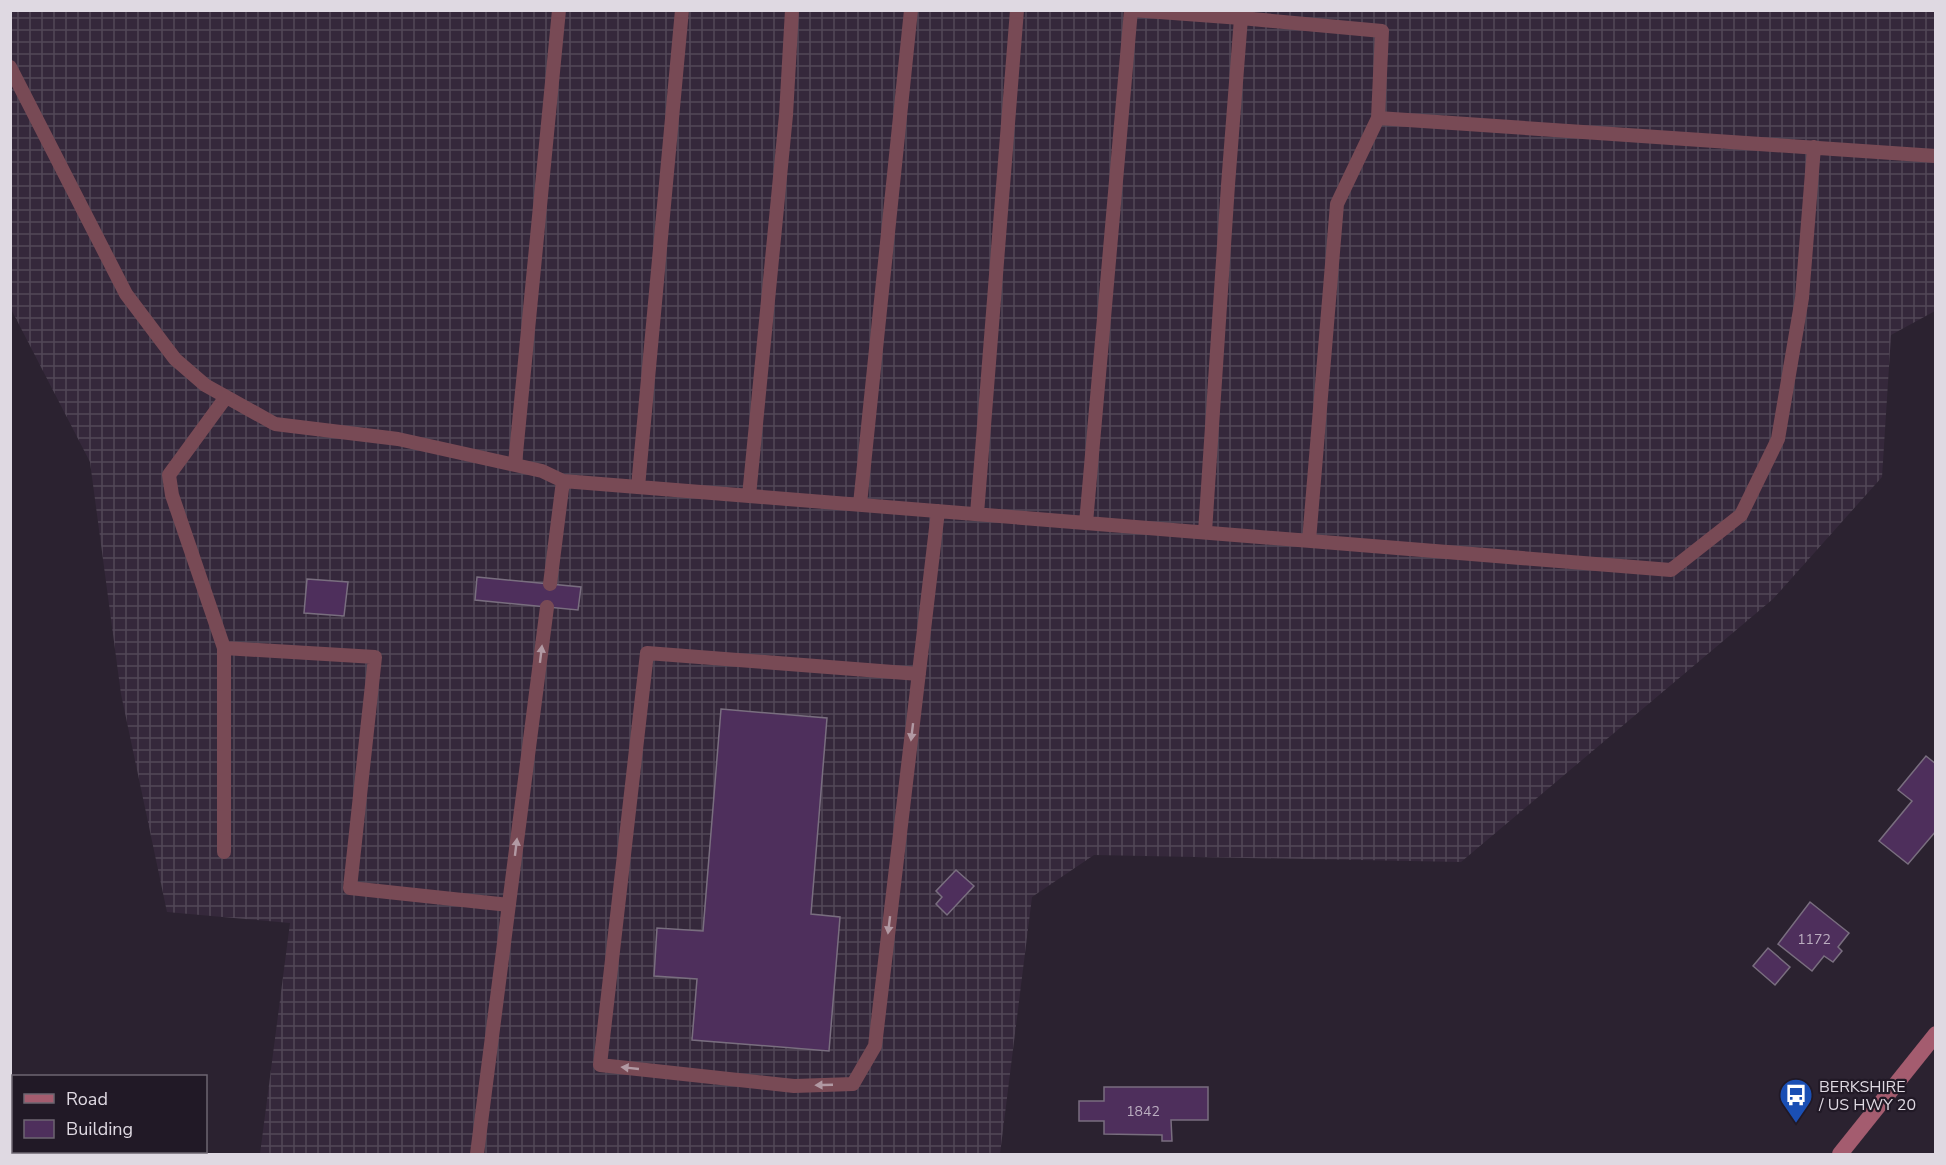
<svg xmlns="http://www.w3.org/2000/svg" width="1946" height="1165" viewBox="0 0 1946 1165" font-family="'Nunito Sans',sans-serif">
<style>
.industrial{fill:url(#industrial-grid)}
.building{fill:#4e2f5c;stroke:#796e7f;stroke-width:1.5}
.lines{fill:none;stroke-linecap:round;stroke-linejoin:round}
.service{stroke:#784a55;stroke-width:14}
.secondary{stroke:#a45c6f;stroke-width:16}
.oneway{fill:#b199a3}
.labels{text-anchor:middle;stroke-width:4.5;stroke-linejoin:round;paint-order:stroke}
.number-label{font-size:14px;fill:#bbaec0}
.poi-label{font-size:16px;fill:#dfd9e2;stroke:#211926;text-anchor:start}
</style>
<defs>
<pattern id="industrial-grid" width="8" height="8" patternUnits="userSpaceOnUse" patternTransform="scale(1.5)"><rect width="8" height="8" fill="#35283b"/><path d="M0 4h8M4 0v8" fill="none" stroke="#524757"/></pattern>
</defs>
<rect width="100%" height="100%" fill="#2b2230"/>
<!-- industrial -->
<path class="industrial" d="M 11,11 L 1935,11 L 1935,311 L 1891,335 L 1882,477 L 1773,599 L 1461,862 L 1094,855 L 1032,897 L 1000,1154 L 260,1154 L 290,923 L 167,912 L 121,694 L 90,462 L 11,309 Z"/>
<!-- building -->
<path class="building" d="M 477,577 L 581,587 L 578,610 L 475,600 Z
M 307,579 L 348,582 L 344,616 L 304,613 Z
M 721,709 L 827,718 L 811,914 L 840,917 L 829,1051 L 692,1040 L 697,979 L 654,976 L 657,928 L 703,931 Z
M 1926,756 L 1936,764 L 1936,831 L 1908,864 L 1879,841 L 1912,801 L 1898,790 Z
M 956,870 L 974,886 L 947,915 L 936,904 L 942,897 L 936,891 Z
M 1810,902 L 1849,933 L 1838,947 L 1842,951 L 1833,962 L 1824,956 L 1812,971 L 1778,944 Z
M 1768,948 L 1790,967 L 1775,985 L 1753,966 Z
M 1104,1087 L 1208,1087 L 1208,1120 L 1171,1120 L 1172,1141 L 1162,1141 L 1162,1135 L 1104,1134 L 1104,1121 L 1079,1121 L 1079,1101 L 1104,1101 Z"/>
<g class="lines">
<!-- service -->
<path class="service" d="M 1132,10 L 1241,18 L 1382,31 L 1378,118 L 1936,156
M 10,67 L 126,294 L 175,359 L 205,385 L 275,424 L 398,439 L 542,471 L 563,481 L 550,584
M 515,464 L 559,10
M 563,481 L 1671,570 L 1741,515 L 1778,439 L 1802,298 L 1814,147
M 638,487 L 682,10
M 749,496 L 786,115 L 792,10
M 860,504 L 911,10
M 977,514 L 1017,10
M 1086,523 L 1131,10
M 1205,532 L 1228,185 L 1241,18
M 1309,541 L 1337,204 L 1378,118
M 224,648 L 375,657 L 350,888 L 509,905
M 919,674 L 647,653 L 600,1065 L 794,1086 L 853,1084 L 875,1046 L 938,511
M 224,852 L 224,648 L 172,495 L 169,475 L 226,397
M 477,1154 L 547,607"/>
<!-- secondary -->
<path class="secondary" d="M 1840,1154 L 1936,1034"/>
</g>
<!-- one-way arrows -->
<defs><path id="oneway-solid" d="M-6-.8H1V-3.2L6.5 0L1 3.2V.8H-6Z" transform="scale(1.5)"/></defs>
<g class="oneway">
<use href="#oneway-solid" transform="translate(541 654) rotate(-83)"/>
<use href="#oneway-solid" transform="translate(912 732) rotate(97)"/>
<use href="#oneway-solid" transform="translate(516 847) rotate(-83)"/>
<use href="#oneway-solid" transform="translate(889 925) rotate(97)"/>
<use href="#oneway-solid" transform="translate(630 1068) rotate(-174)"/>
<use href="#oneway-solid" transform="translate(824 1085) rotate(178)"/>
</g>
<!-- icons -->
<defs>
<g id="bus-pin" transform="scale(1.725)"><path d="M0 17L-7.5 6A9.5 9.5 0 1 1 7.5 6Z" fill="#1a4fb4" stroke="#211926"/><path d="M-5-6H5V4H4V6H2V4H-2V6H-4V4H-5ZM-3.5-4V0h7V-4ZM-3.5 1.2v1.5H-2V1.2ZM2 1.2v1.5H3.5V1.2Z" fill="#fff"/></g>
</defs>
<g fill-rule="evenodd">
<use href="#bus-pin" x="1796" y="1095"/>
</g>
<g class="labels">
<!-- number labels -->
<g class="number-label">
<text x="1814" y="944">1172</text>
<text x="1143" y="1116">1842</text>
</g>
<!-- poi labels -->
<g class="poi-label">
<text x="1819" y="1092">BERKSHIRE<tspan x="1819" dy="18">/ US HWY 20</tspan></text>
</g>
</g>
<!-- border -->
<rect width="1946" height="1165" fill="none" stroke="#dfd9e2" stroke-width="24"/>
<!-- legend -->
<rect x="12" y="1075" width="195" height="78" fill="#211926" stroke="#6d6671" stroke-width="1.5"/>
<rect x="24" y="1094" width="30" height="9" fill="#a45c6f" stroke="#6d6671" stroke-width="1.5"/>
<text x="66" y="1105" font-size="18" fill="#dfd9e2">Road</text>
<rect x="24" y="1120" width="30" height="18" fill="#4e2f5c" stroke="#6d6671" stroke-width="1.5"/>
<text x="66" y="1135" font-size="18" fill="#dfd9e2">Building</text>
</svg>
